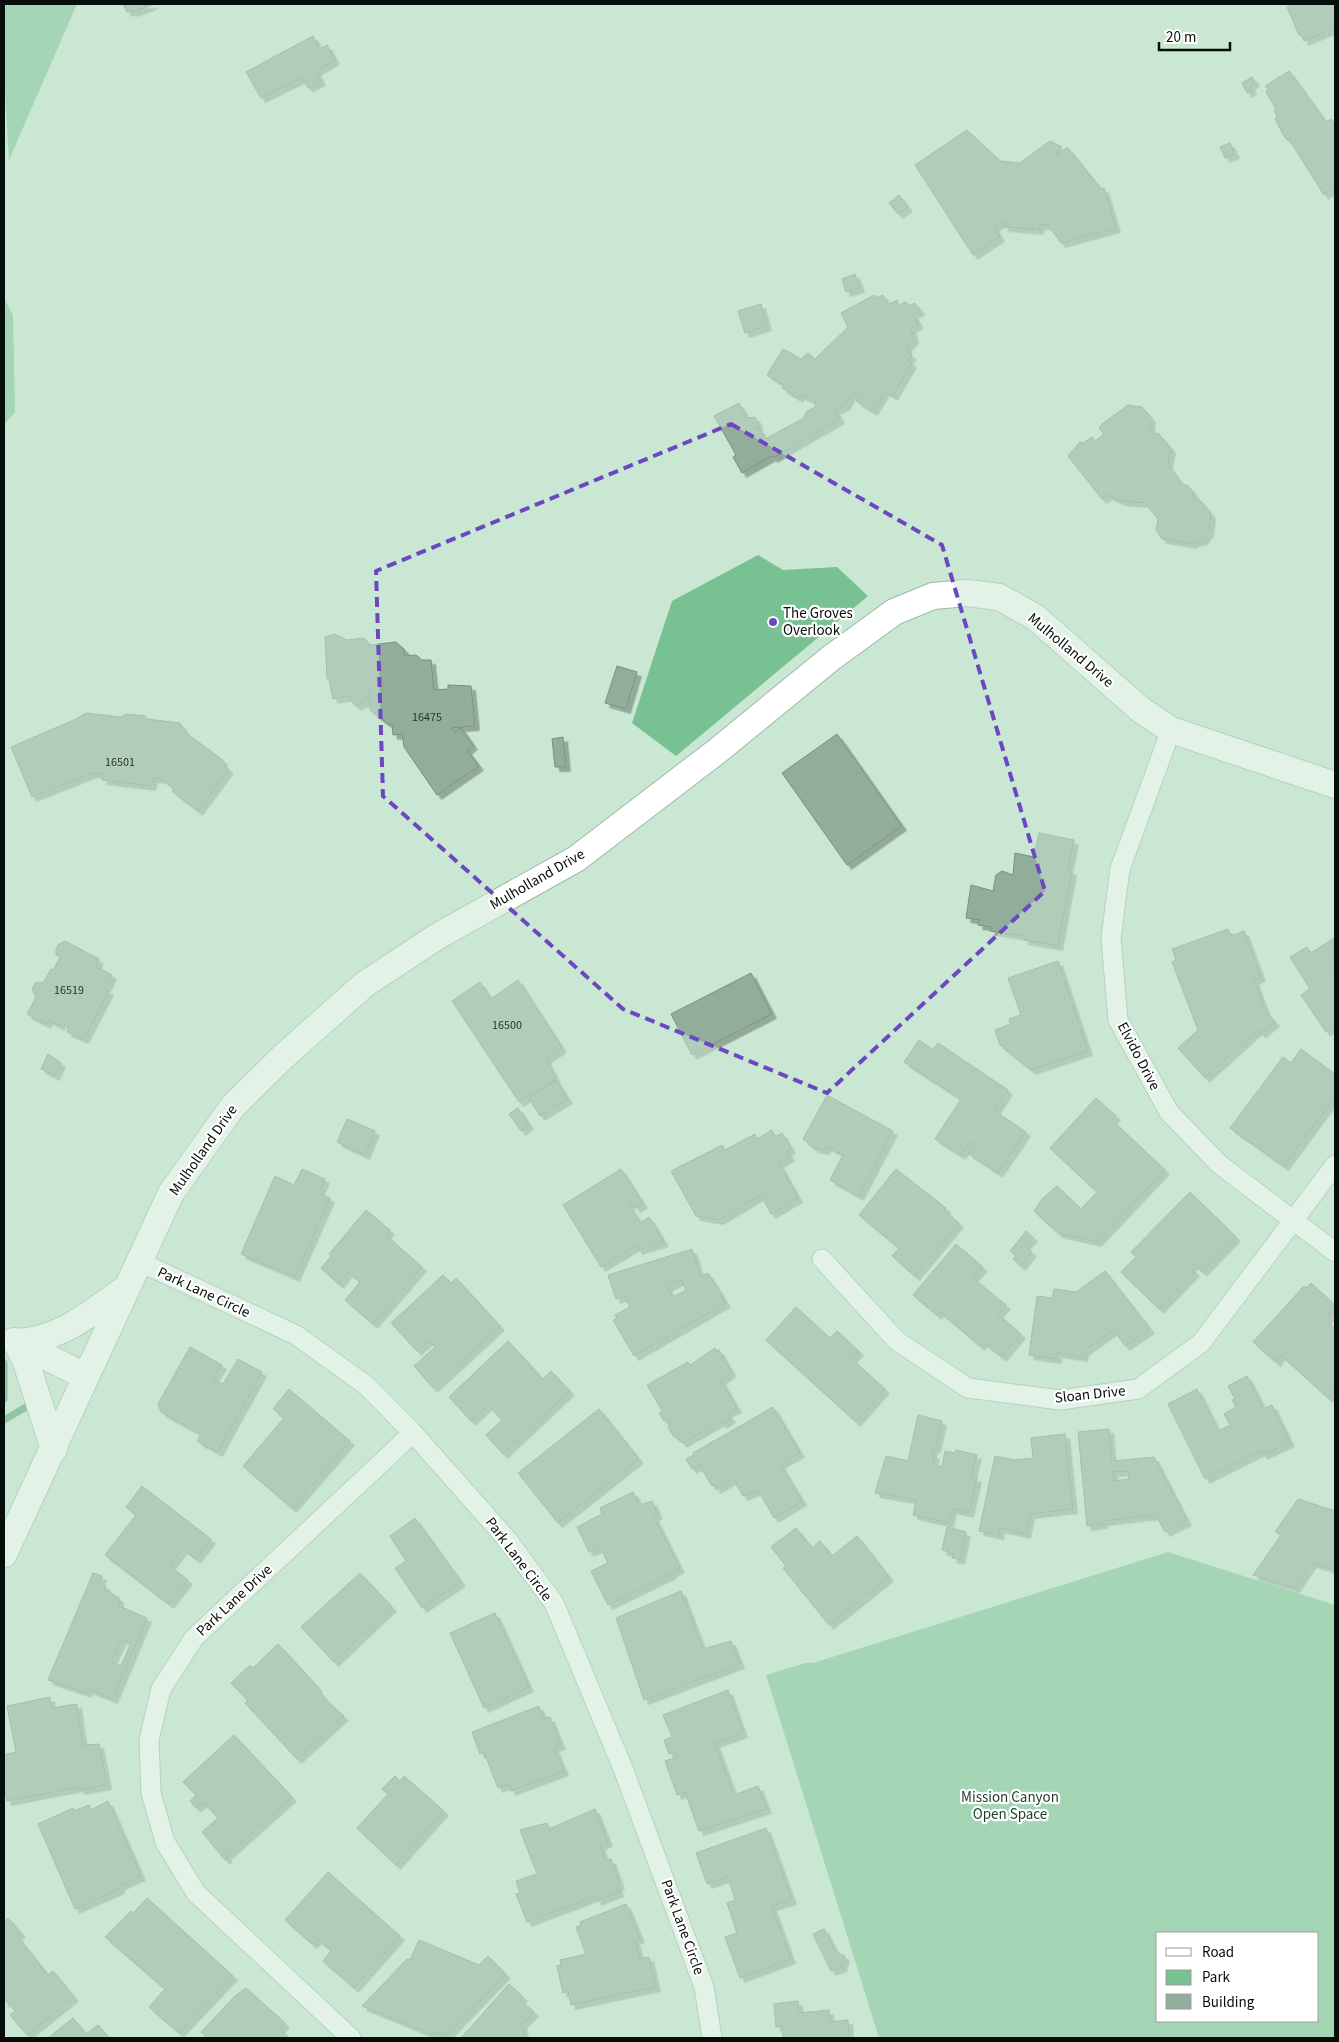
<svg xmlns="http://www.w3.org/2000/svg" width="1339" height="2042" viewBox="0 0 1339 2042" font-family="'Source Sans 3',sans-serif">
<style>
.green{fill:#77c193;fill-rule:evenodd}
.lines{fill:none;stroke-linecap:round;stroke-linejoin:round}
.stream{stroke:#499c6c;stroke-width:7}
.building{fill:#92ae9b;stroke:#76917f;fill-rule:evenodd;filter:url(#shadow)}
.street-casing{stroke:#9dbaa6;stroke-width:21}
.secondary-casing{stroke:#9dbaa6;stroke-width:28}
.street{stroke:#fff;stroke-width:19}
.secondary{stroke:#fff;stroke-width:26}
.marked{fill:none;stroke:#6c47c0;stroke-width:4;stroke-dasharray:10 6;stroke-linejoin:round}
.poi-dot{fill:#6c47c0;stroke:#fff;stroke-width:2}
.labels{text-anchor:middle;stroke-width:4.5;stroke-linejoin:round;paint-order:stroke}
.number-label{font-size:12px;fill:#28362d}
.poi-label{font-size:15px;fill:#050e08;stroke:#fff;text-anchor:start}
.street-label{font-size:15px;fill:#050e08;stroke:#fff}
.park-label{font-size:15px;fill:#1b3e29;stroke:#fff}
</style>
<defs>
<filter id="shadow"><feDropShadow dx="4.5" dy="4.5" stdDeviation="0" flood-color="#0004"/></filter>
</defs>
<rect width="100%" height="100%" fill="#cae7d3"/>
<!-- green -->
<path class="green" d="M 4,4 L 77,4 L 9,160 L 4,73 Z
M 5,300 L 13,315 L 15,412 L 4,425 Z
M 758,555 L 783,570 L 837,567 L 868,596 L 676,756 L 632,723 L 672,601 Z
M 1168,1552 L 1335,1605 L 1335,2038 L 879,2038 L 766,1675 L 805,1663 L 813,1663 ZM 1318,1933 L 1318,2021 L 1158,2021 L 1158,1933 Z"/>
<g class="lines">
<!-- stream -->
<path class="stream" d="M 4,1399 L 4,1363
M 4,1420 L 26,1407"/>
</g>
<!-- building -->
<path class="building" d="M 123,4 L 154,4 L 133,12 L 132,10 L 127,12 Z
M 1289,4 L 1335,4 L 1335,28 L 1304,41 L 1301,34 L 1299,35 L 1287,7 L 1290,6 Z
M 313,36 L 320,49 L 327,45 L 335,60 L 316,71 L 321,81 L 308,88 L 302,78 L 261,98 L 246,72 Z
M 1289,71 L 1326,122 L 1331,119 L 1335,125 L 1335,187 L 1324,195 L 1289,139 L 1287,140 L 1282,133 L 1275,118 L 1277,116 L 1274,111 L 1276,109 L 1266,92 L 1268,90 L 1265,86 Z
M 1252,77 L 1255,82 L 1250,86 L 1252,90 L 1247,93 L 1242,83 Z
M 967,130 L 1000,161 L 1020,163 L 1050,141 L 1062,147 L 1056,153 L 1058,155 L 1067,147 L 1101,189 L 1104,188 L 1116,228 L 1061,243 L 1048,225 L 1040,225 L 1039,230 L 1004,227 L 1004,222 L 1002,222 L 994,227 L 1000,237 L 973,255 L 915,165 Z
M 1230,143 L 1235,154 L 1225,158 L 1220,147 Z
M 899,195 L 908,207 L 898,214 L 889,203 Z
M 855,274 L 860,288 L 846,292 L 842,279 Z
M 874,295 L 877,298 L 883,295 L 888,305 L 897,300 L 899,305 L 906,302 L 909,306 L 915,303 L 920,311 L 913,314 L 919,324 L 911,328 L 914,339 L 907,347 L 908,353 L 912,355 L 908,361 L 912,363 L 893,396 L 885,391 L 873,411 L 856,401 L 859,396 L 852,393 L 845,406 L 835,410 L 840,419 L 773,458 L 772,456 L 742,473 L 733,457 L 736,455 L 714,416 L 739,403 L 747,418 L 755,417 L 759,426 L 755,428 L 756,430 L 759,428 L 765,439 L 804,418 L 806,412 L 815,407 L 816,402 L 800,395 L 798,398 L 782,388 L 784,385 L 767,375 L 783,349 L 801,359 L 808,353 L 815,359 L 848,327 L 841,313 Z
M 761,304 L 767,326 L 745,333 L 738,311 Z
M 1128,405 L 1142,407 L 1151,418 L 1150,427 L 1156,435 L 1158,433 L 1172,450 L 1170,452 L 1168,465 L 1183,485 L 1187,485 L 1193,492 L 1193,497 L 1199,499 L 1211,514 L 1209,532 L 1202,541 L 1196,541 L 1192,544 L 1162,539 L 1156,530 L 1158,519 L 1145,503 L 1120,501 L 1108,495 L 1102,499 L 1068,456 L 1080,442 L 1083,443 L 1092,437 L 1095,441 L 1104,434 L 1099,428 L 1102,424 Z
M 335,634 L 347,640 L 364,638 L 370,645 L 396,642 L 404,649 L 405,656 L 416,655 L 422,660 L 431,660 L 434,690 L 448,689 L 448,685 L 471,686 L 475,726 L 452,728 L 455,732 L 461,728 L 473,745 L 467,750 L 479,766 L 437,795 L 404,747 L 402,734 L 393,735 L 392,725 L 388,724 L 370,710 L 369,697 L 371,693 L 367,694 L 366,701 L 356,706 L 350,700 L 350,696 L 333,699 L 329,679 L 327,679 L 325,637 Z
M 617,666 L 637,672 L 626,709 L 605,703 Z
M 86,713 L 120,717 L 127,714 L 145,716 L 147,719 L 180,723 L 186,733 L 223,760 L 221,764 L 229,769 L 198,811 L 172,791 L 174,789 L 162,779 L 153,778 L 151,786 L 102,780 L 103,774 L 93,773 L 32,797 L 11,747 L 76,719 Z
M 837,734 L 902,826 L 847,865 L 782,773 Z
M 563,737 L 566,767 L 555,767 L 552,739 Z
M 1039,833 L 1074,840 L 1068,870 L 1072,871 L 1058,946 L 1024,940 L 1024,936 L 990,931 L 991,927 L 978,925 L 979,920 L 966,918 L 971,885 L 993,891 L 996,875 L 1002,871 L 1013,875 L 1015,853 L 1034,857 Z
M 1228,929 L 1231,936 L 1244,931 L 1261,977 L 1254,980 L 1266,1012 L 1275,1022 L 1261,1034 L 1258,1030 L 1205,1078 L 1178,1048 L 1198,1030 L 1172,962 L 1176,960 L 1172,949 Z
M 1334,938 L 1335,1025 L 1326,1032 L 1301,995 L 1310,989 L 1290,957 L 1307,947 L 1311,953 Z
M 65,941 L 99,959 L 96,966 L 112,975 L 105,989 L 109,991 L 84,1039 L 67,1032 L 69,1027 L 61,1023 L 60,1026 L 49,1020 L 46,1024 L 27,1014 L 36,997 L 32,989 L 35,983 L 44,982 L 51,969 L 53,970 L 60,957 L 56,955 L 56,950 L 58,945 Z
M 1058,961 L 1088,1051 L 1031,1070 L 1000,1045 L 995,1030 L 1010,1024 L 1009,1019 L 1021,1015 L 1008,978 Z
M 751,973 L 772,1014 L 692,1055 L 671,1014 Z
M 518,980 L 562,1048 L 546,1059 L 556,1079 L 519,1102 L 452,1001 L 480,982 L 491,999 Z
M 919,1040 L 933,1050 L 938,1043 L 1008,1090 L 995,1111 L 1026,1132 L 998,1173 L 968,1153 L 974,1145 L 970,1142 L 961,1155 L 935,1139 L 961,1099 L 904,1062 Z
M 1301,1049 L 1335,1074 L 1335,1097 L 1284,1166 L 1230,1128 L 1283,1057 L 1291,1063 Z
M 48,1054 L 61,1063 L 55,1076 L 41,1069 Z
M 556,1080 L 568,1099 L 540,1116 L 529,1098 Z
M 827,1095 L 893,1131 L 859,1196 L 830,1180 L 843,1155 L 827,1146 L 825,1150 L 814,1148 L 803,1139 Z
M 1096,1098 L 1116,1116 L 1112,1120 L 1165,1170 L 1097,1242 L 1058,1233 L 1034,1211 L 1042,1199 L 1057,1186 L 1081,1209 L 1097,1192 L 1050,1148 Z
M 518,1108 L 529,1125 L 521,1131 L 509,1114 Z
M 347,1119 L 375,1131 L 365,1155 L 337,1142 Z
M 772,1130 L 775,1137 L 782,1133 L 791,1149 L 787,1151 L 790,1157 L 779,1163 L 798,1198 L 771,1214 L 761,1195 L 719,1220 L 696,1216 L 671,1171 L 722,1145 L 725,1150 L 755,1134 L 757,1139 Z
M 302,1169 L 325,1179 L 319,1193 L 330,1198 L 295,1277 L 241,1254 L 275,1176 L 294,1185 Z
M 621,1169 L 643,1204 L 636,1208 L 632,1203 L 629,1205 L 640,1223 L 649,1217 L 664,1242 L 638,1250 L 636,1246 L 601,1267 L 563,1205 Z
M 896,1169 L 946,1208 L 944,1210 L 959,1223 L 915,1276 L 892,1256 L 899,1248 L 859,1215 Z
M 1190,1192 L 1236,1237 L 1202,1272 L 1194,1264 L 1191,1268 L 1195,1272 L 1159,1309 L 1121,1272 L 1136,1257 L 1131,1252 Z
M 366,1210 L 390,1230 L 386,1235 L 422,1267 L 373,1324 L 345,1300 L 360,1282 L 348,1272 L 339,1284 L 321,1268 L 331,1256 L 329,1254 Z
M 1026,1231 L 1033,1237 L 1025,1246 L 1032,1252 L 1021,1266 L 1013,1259 L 1016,1256 L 1010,1251 Z
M 956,1244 L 983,1267 L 973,1278 L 1006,1305 L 998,1314 L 1021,1334 L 1002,1357 L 983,1342 L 980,1346 L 940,1312 L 937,1315 L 913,1295 Z
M 692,1249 L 701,1277 L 708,1273 L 726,1303 L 634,1356 L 613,1320 L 617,1318 L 615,1315 L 630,1307 L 624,1296 L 616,1299 L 608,1275 ZM 681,1280 L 686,1290 L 673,1297 L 667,1287 Z
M 1105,1271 L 1150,1329 L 1125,1346 L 1114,1330 L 1084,1351 L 1083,1357 L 1057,1353 L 1057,1359 L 1029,1355 L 1037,1296 L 1052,1298 L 1054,1289 L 1076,1292 Z
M 443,1275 L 451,1283 L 456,1278 L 500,1326 L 433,1388 L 414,1366 L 435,1347 L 429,1340 L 417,1351 L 391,1323 Z
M 1311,1283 L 1335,1305 L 1328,1313 L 1330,1315 L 1326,1320 L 1335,1328 L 1335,1390 L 1328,1398 L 1281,1355 L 1276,1362 L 1253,1342 L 1304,1286 L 1306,1288 Z
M 796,1307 L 830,1338 L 837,1331 L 859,1351 L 852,1359 L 885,1389 L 856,1422 L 766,1340 Z
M 508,1341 L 543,1379 L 551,1371 L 570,1391 L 503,1454 L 486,1435 L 502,1420 L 488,1405 L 471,1421 L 449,1397 Z
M 190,1347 L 222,1365 L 213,1379 L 223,1384 L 238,1359 L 262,1372 L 218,1452 L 197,1441 L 201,1434 L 161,1412 L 158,1404 Z
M 715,1348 L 716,1351 L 719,1350 L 731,1371 L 730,1374 L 721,1380 L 737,1408 L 727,1413 L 731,1418 L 722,1424 L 721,1421 L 682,1443 L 677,1436 L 674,1437 L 668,1427 L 670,1425 L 667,1419 L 664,1421 L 659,1413 L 662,1411 L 647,1385 L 688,1362 L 690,1365 Z
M 1247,1376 L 1264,1409 L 1272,1405 L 1290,1442 L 1263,1455 L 1261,1451 L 1205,1479 L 1168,1404 L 1197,1389 L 1218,1431 L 1230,1425 L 1224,1414 L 1236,1407 L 1232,1400 L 1235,1399 L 1228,1386 Z
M 289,1389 L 350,1441 L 292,1508 L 243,1466 L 284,1418 L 273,1409 Z
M 773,1407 L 800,1453 L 780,1464 L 802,1501 L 774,1518 L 758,1490 L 743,1496 L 733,1479 L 716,1489 L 714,1484 L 712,1486 L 699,1465 L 692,1469 L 686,1459 L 694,1455 L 693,1453 Z
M 599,1409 L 639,1459 L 558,1523 L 518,1473 Z
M 918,1415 L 942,1421 L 936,1448 L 933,1448 L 932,1454 L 935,1455 L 933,1464 L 942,1467 L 945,1451 L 955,1453 L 956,1450 L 977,1455 L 971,1477 L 977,1478 L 969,1513 L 952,1509 L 949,1523 L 913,1515 L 916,1500 L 875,1493 L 886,1456 L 908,1461 Z
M 1109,1429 L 1112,1461 L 1154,1457 L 1187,1521 L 1165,1532 L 1156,1515 L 1103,1521 L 1103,1524 L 1087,1526 L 1078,1432 ZM 1128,1471 L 1129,1479 L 1114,1481 L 1113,1472 Z
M 1065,1434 L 1073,1509 L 1030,1514 L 1026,1534 L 1000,1528 L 999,1535 L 979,1531 L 995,1456 L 1014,1460 L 1033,1458 L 1031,1438 Z
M 142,1486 L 211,1539 L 196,1559 L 183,1549 L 170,1566 L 188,1580 L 169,1604 L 105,1555 L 136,1515 L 126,1507 Z
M 633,1492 L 640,1505 L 652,1501 L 658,1514 L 654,1517 L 680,1568 L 672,1572 L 672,1574 L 608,1605 L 591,1571 L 608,1563 L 600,1547 L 589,1552 L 577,1527 L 602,1514 L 600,1508 Z
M 1298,1499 L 1335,1511 L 1335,1570 L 1312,1563 L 1295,1588 L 1253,1575 L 1281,1535 L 1275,1532 Z
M 415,1518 L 461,1582 L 422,1608 L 395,1568 L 406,1561 L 390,1536 Z
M 947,1527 L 966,1532 L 960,1560 L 952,1558 L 953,1553 L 942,1550 Z
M 796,1528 L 812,1548 L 820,1541 L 832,1556 L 857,1536 L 889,1577 L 829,1625 L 783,1568 L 786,1566 L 771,1547 Z
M 93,1573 L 102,1576 L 99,1583 L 106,1586 L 105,1590 L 119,1598 L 119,1606 L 147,1618 L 113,1699 L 88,1689 L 87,1693 L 48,1680 ZM 122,1639 L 131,1643 L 121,1666 L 111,1662 Z
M 360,1573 L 392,1607 L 334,1662 L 301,1627 Z
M 681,1591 L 703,1649 L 731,1641 L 740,1664 L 644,1700 L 616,1618 Z
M 495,1613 L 529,1687 L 484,1708 L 450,1633 Z
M 278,1644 L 318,1687 L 317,1689 L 329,1703 L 344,1716 L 297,1759 L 245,1703 L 248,1701 L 231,1683 L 250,1665 L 253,1668 Z
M 728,1690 L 743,1733 L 715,1743 L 734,1795 L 758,1786 L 767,1809 L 699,1831 L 685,1792 L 677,1795 L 665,1761 L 678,1757 L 676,1751 L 669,1754 L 664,1740 L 672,1737 L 663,1715 Z
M 50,1697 L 52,1708 L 77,1704 L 83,1745 L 99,1744 L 107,1785 L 80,1790 L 79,1787 L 7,1801 L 4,1787 L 4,1755 L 16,1752 L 7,1706 Z
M 539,1706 L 544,1719 L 550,1717 L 561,1745 L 554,1747 L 564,1771 L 511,1791 L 508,1784 L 498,1788 L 484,1752 L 480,1754 L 472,1732 Z
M 234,1735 L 292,1797 L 226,1856 L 228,1858 L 225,1860 L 202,1832 L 218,1818 L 203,1802 L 196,1808 L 190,1801 L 196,1795 L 183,1782 Z
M 395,1776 L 400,1781 L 404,1776 L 444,1811 L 396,1865 L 357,1828 L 388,1794 L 382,1789 Z
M 108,1801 L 141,1876 L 119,1886 L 120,1889 L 75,1909 L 38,1824 L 73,1808 L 74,1811 L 89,1805 L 91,1810 Z
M 595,1809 L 608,1842 L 600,1845 L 606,1861 L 611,1859 L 620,1885 L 617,1886 L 619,1892 L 597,1901 L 596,1896 L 527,1922 L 516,1894 L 520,1893 L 516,1881 L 537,1874 L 520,1830 L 547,1823 L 549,1829 Z
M 766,1828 L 792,1900 L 772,1906 L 791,1959 L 740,1978 L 725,1937 L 737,1933 L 727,1903 L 735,1900 L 728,1877 L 707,1884 L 696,1853 Z
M 328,1872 L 400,1936 L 354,1988 L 323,1961 L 331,1951 L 318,1939 L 312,1944 L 285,1920 Z
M 147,1898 L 233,1976 L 179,2033 L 149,2007 L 165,1989 L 105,1937 L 131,1911 L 133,1913 Z
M 626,1904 L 640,1938 L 635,1940 L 640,1959 L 649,1957 L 656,1987 L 571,2005 L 568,1991 L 563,1993 L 557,1966 L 561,1965 L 560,1960 L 586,1954 L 576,1927 L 581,1925 L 580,1922 Z
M 8,1918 L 21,1933 L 17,1936 L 48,1975 L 53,1971 L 74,1997 L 27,2035 L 10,2015 L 15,2011 L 6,2001 L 4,2003 L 4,1922 Z
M 824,1929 L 836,1952 L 845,1956 L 842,1967 L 831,1971 L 813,1934 Z
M 419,1940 L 479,1965 L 488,1956 L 506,1974 L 446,2036 L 434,2032 L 433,2035 L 362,2006 L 407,1959 L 410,1960 Z
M 509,1984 L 523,1997 L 520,2000 L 534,2012 L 522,2024 L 525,2038 L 461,2038 Z
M 246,1988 L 285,2023 L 280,2029 L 289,2038 L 207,2038 L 201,2032 L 235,1996 Z
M 798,2001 L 799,2013 L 829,2010 L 830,2022 L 848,2020 L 849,2038 L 783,2038 L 782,2026 L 776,2027 L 774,2004 Z
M 73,2018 L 86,2034 L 98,2025 L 109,2038 L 48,2038 Z"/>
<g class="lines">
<!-- street casing -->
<g class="street-casing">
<path id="street" d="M 1171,730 L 1120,869 L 1111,938 L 1118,1020 L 1169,1112 L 1219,1164 L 1335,1252
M 822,1259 L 897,1341 L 968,1388 L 1060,1400 L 1138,1389 L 1201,1343 L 1335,1165
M 140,1262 L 296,1335 L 367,1386 L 413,1433 L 506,1538 L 554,1603 L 624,1771 L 704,1987 L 712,2038
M 351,2038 L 196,1893 L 165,1842 L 151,1793 L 149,1740 L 161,1689 L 194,1638 L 413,1433"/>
</g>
<!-- secondary casing -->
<g class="secondary-casing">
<path id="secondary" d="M 14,1341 L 85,1376
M 54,1449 L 26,1362 L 16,1342 C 59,1341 92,1312 125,1289
M 4,1554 L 171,1193 L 233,1106 L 285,1055 L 365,984 L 438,936 L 576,859 L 716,752 L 831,658 L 894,612 L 933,596 L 967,593 L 999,597 L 1035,617 L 1141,710 L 1171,730 L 1335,785"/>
</g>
<!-- street -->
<use href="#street" class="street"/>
<!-- secondary -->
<use href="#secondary" class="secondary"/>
</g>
<!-- marked area -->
<path d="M0 0H1339V2042H0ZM 731,424 L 942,545 L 1045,891 L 827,1093 L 623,1009 L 383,796 L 376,571 Z" fill="#cae7d3" fill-opacity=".55" fill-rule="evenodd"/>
<path class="marked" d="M 731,424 L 942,545 L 1045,891 L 827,1093 L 623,1009 L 383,796 L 376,571 Z"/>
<!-- markers -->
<circle class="poi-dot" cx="773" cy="622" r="5"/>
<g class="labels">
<!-- number labels -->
<g class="number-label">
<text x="427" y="721">16475</text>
<text x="120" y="766">16501</text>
<text x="69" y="994">16519</text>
<text x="507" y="1029">16500</text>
</g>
<!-- poi labels -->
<g class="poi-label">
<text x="783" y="618">The Groves<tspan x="783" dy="17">Overlook</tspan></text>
</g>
<!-- street labels -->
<g class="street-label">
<text transform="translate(1071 650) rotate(40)" y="5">Mulholland Drive</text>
<text transform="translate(537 879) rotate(-30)" y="5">Mulholland Drive</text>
<text transform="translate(1139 1056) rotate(62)" y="5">Elvido Drive</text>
<text transform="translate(203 1150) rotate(-55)" y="5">Mulholland Drive</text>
<text transform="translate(204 1292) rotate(25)" y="5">Park Lane Circle</text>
<text transform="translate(1090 1394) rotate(-6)" y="5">Sloan Drive</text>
<text transform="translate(519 1559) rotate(53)" y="5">Park Lane Circle</text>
<text transform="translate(234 1600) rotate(-43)" y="5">Park Lane Drive</text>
<text transform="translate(683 1927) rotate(70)" y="5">Park Lane Circle</text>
</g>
<!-- park labels -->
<g class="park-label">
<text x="1010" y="1802">Mission Canyon<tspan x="1010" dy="17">Open Space</tspan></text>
</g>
</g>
<!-- border -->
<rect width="1339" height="2042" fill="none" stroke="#050e08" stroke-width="10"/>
<!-- legend -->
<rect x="1156" y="1932" width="162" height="90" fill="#ffffff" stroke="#9b9f9c"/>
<rect x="1166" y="1948" width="25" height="8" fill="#ffffff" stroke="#9b9f9c"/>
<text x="1202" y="1957" font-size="15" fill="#050e08">Road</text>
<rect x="1166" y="1970" width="25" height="15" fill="#77c193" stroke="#9b9f9c"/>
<text x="1202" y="1982" font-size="15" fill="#050e08">Park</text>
<rect x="1166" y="1994" width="25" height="15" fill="#92ae9b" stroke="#9b9f9c"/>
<text x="1202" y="2007" font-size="15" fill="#050e08">Building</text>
<!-- scale -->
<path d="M1159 42v8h71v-8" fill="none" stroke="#050e08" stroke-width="2.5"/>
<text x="1166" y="42" font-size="15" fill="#050e08" stroke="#ffffff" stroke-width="4" paint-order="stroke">20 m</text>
</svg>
